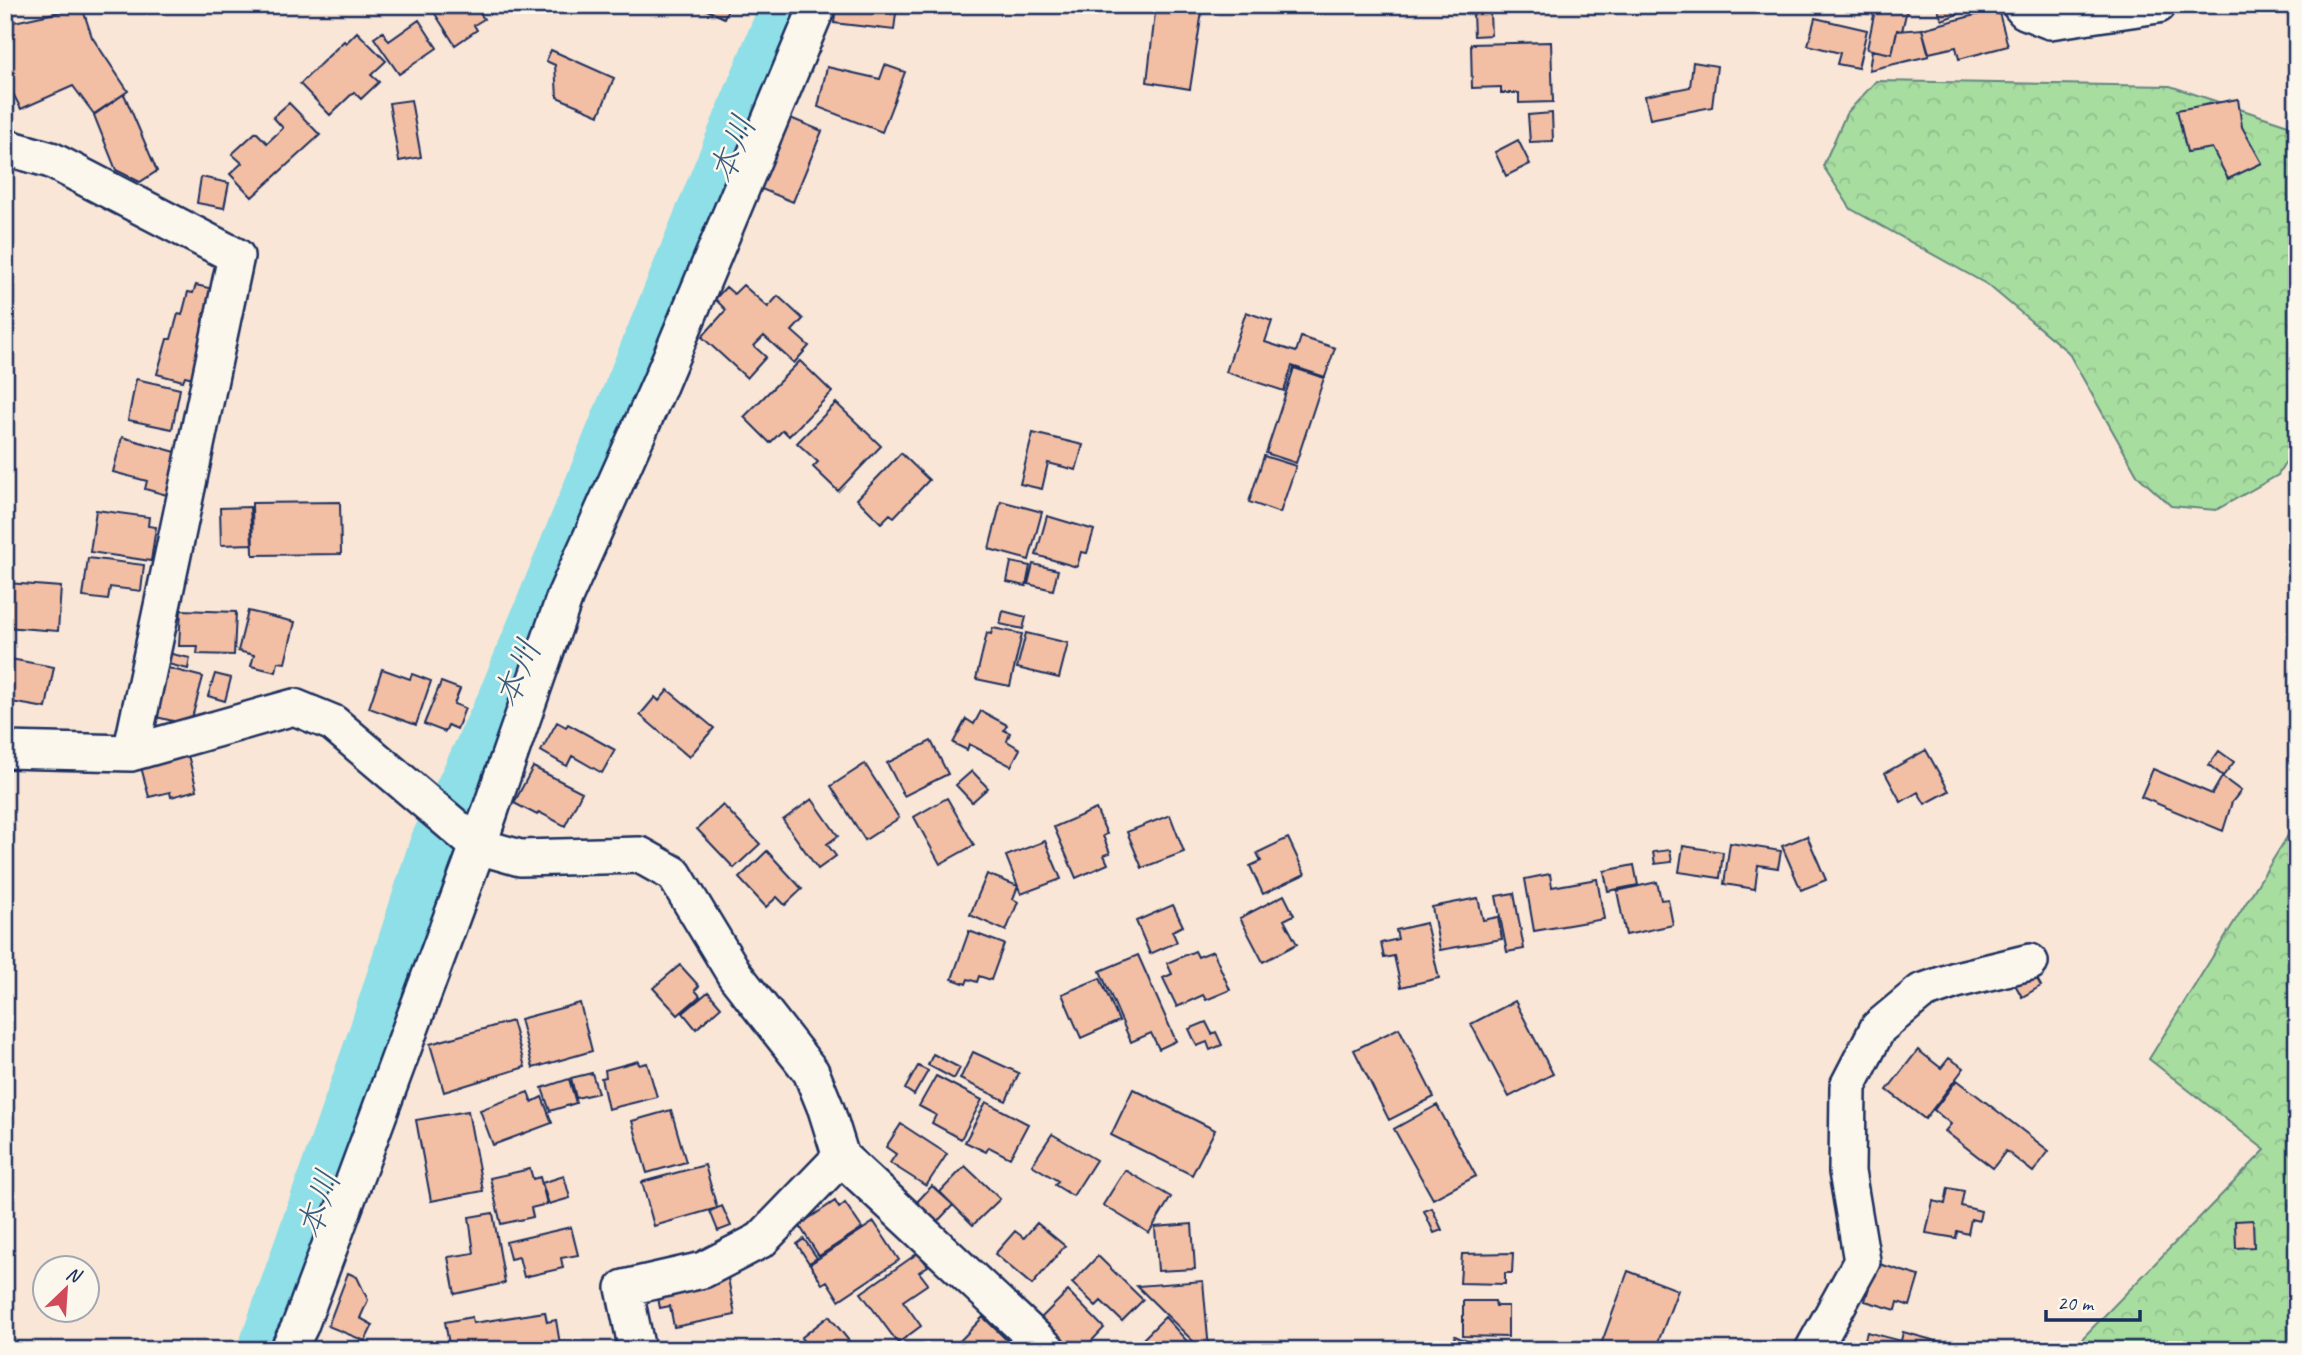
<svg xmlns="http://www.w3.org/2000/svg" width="2302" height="1355" viewBox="0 0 2302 1355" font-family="Caveat,'Klee One',sans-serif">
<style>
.forest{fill:url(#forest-crowns);stroke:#62867f;stroke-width:2}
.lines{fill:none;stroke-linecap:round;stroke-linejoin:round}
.river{stroke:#8edfe7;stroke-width:58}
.building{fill:#f3bfa4;stroke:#1b2f5e;stroke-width:2}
.minor-casing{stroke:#1b2f5e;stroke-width:40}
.minor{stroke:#fbf7ec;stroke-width:35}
.labels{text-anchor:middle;stroke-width:5;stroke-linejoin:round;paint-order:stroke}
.water-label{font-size:35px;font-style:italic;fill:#385b80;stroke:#fbf7ec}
</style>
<defs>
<pattern id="forest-crowns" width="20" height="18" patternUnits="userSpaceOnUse" patternTransform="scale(1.75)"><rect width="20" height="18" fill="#a8dda0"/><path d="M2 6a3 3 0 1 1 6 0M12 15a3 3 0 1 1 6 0" fill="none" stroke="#90be8c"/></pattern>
</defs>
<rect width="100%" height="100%" fill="#f9e6d6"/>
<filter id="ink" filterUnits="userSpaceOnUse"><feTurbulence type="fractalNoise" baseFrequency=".0143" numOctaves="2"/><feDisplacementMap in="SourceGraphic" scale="14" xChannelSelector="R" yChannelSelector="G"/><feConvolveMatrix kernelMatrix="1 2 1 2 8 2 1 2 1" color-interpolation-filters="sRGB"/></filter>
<g filter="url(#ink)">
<!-- forest -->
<path class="forest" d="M 1876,81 L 2170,86 L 2297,128 L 2297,443 L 2278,475 L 2216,510 L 2171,506 L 2138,476 L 2068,352 L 1988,285 L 1851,209 L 1823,166 L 1846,114 Z
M 2297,821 L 2297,1350 L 2071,1350 L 2265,1150 L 2149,1059 Z"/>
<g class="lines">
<!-- river -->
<path class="river" d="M 267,1350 L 376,1039 L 438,846 L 505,704 L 790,5"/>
</g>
<!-- building -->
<path class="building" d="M 432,5 L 474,5 L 484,19 L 474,25 L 477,30 L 455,45 L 430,6 Z
M 696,5 L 730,5 L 724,18 Z
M 836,5 L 897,5 L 894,30 L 834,23 Z
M 1156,5 L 1203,5 L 1190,89 L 1147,82 Z
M 1835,5 L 1874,5 L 1872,12 Z
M 1876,5 L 1908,5 L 1902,31 L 1897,30 L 1892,54 L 1867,49 Z
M 1936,5 L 1982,5 L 1942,20 Z
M 82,7 L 92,37 L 128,91 L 94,114 L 73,86 L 21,109 L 5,78 L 5,24 Z
M 1998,9 L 2008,46 L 1959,59 L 1956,47 L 1929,53 L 1922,29 Z
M 1473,13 L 1490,13 L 1491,35 L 1474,36 Z
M 1815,18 L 1867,30 L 1858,68 L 1837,64 L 1840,53 L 1808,45 Z
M 419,20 L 437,48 L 399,74 L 374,38 L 383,32 L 389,41 Z
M 1922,29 L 1929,56 L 1869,70 L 1872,50 L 1892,54 L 1897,31 Z
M 357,32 L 386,61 L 371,75 L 379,82 L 361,99 L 354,92 L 330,115 L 300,84 L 344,41 L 346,43 Z
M 1551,42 L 1553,102 L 1519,103 L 1519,93 L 1501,93 L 1501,87 L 1472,88 L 1471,44 Z
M 551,50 L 614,78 L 599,115 L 557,97 L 555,65 L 546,61 Z
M 1693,62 L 1717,66 L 1712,107 L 1650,119 L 1645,96 L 1690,87 Z
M 885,65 L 905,72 L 882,132 L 818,107 L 827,67 L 880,79 Z
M 124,94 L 157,171 L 140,182 L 116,170 L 94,115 Z
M 2238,99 L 2242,127 L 2262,163 L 2228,179 L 2212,148 L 2187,152 L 2177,110 Z
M 411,100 L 421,157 L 399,161 L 389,103 Z
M 289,103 L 320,135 L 252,197 L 230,174 L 242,163 L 232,154 L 256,132 L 267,143 L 283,128 L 273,117 Z
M 1552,113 L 1553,141 L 1530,142 L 1528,115 Z
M 788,117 L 822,131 L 793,202 L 759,188 Z
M 1518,140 L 1530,164 L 1506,176 L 1495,152 Z
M 201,177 L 229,183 L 224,208 L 197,203 Z
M 196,285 L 225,292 L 201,380 L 185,376 L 183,381 L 157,374 L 167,339 L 171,339 L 178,314 L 182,315 L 188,292 L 193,293 Z
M 743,285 L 768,307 L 778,296 L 803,319 L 792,331 L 809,346 L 794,363 L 764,336 L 754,346 L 766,357 L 747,378 L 702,337 L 726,310 L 715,299 L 726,287 L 734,294 Z
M 1246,312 L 1272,321 L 1265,342 L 1296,352 L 1301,337 L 1335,348 L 1325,377 L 1292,366 L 1284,391 L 1226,372 Z
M 800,361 L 832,392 L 789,436 L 783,430 L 770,443 L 744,417 Z
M 1294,368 L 1324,378 L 1296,463 L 1266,453 Z
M 136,379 L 180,389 L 172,429 L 128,420 Z
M 836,403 L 881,446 L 838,491 L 813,467 L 818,462 L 797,443 Z
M 1033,433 L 1083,445 L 1076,470 L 1048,463 L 1042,489 L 1020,484 Z
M 122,437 L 190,456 L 178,498 L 145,489 L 147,481 L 113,472 Z
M 901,453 L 929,480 L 894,517 L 890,514 L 881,523 L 857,499 Z
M 1264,456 L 1296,466 L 1280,513 L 1249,502 Z
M 1001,501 L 1042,512 L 1029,560 L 989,549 Z
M 340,502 L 341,554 L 253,555 L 252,503 Z
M 250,507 L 252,544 L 221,545 L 220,508 Z
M 96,510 L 149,517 L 148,526 L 156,527 L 151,561 L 90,552 Z
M 1047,516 L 1094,530 L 1087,553 L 1081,552 L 1077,567 L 1036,555 Z
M 88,558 L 144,565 L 141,591 L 110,587 L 108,600 L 83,597 Z
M 1011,562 L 1030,566 L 1026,586 L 1007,582 Z
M 1033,564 L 1058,570 L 1053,590 L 1028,584 Z
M 7,583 L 61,587 L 58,631 L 5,627 Z
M 181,610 L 236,612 L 234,655 L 197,654 L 198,646 L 179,646 Z
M 248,611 L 295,622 L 285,663 L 278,662 L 276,672 L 251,666 L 254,655 L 238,651 Z
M 1003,611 L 1026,617 L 1023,629 L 1000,624 Z
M 993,628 L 1022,634 L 1010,686 L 976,679 L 987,633 L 991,634 Z
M 1026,633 L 1068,643 L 1059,678 L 1017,668 Z
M 167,653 L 190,658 L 188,669 L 164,663 Z
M 5,658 L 54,667 L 46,708 L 5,701 Z
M 164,667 L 203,677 L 190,725 L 152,716 Z
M 382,669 L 410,679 L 412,674 L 431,681 L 416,725 L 369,708 Z
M 215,674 L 231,678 L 225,701 L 208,696 Z
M 441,682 L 460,689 L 454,704 L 465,708 L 457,729 L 448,725 L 445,732 L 424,724 Z
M 668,690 L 714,728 L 689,757 L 640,715 L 655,697 L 659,701 Z
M 981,711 L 1007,725 L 1004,730 L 1010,733 L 1007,741 L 1020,749 L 1011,766 L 969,744 L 967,750 L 953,743 L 966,719 L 974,724 Z
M 557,722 L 566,727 L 568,724 L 615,750 L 602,773 L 572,756 L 567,766 L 541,751 Z
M 931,741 L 948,774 L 904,796 L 887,763 Z
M 1926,750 L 1949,791 L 1925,804 L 1918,792 L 1901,802 L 1885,773 Z
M 2219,751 L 2234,762 L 2223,776 L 2209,765 Z
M 188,755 L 197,790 L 171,797 L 170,792 L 149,797 L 141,767 Z
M 865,764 L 899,818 L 865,840 L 831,786 Z
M 533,767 L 582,792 L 565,826 L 539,812 L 537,815 L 514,803 Z
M 2153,769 L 2212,794 L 2222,777 L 2241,791 L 2232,802 L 2223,831 L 2141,797 Z
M 972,771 L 988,788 L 972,802 L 956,785 Z
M 947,798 L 974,845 L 940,864 L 914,817 Z
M 812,799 L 838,836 L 827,844 L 836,856 L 818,869 L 783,820 Z
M 723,805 L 760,844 L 734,868 L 697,829 Z
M 1096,809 L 1107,834 L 1103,836 L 1110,853 L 1104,855 L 1108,864 L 1076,878 L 1054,827 Z
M 1170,815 L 1184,852 L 1142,868 L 1127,832 Z
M 1807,836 L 1826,880 L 1801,890 L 1782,846 Z
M 1288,838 L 1305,874 L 1263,894 L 1250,866 L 1261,861 L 1257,853 Z
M 1045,841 L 1061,879 L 1021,894 L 1006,856 Z
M 1730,843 L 1781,851 L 1778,868 L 1758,865 L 1755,889 L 1724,884 Z
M 1683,846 L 1723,852 L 1720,878 L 1679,872 Z
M 1670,850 L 1672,862 L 1655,864 L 1653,852 Z
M 767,851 L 802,889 L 785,905 L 777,897 L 766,907 L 739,878 Z
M 1634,865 L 1638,885 L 1608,891 L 1604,871 Z
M 987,874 L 1018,886 L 1013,899 L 1018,902 L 1006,931 L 970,915 Z
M 1550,874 L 1552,887 L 1597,879 L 1604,919 L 1534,931 L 1525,879 Z
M 1657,882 L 1661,900 L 1668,899 L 1673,925 L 1626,935 L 1617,891 Z
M 1514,893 L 1524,949 L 1507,952 L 1496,896 Z
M 1284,895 L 1294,915 L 1284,920 L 1297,944 L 1263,962 L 1240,918 Z
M 1478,898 L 1483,920 L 1498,917 L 1502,939 L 1440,950 L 1432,907 Z
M 1173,905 L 1183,926 L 1172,931 L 1177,942 L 1150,954 L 1136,921 Z
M 1426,923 L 1439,978 L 1401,987 L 1394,956 L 1384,958 L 1381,943 L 1398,939 L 1396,930 Z
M 969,931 L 1004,944 L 991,980 L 979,976 L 977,982 L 968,979 L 966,984 L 952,979 Z
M 1195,951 L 1198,957 L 1213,951 L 1230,990 L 1206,1000 L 1203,995 L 1177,1007 L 1163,978 L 1172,974 L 1167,963 Z
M 1138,955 L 1176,1041 L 1159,1049 L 1151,1033 L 1131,1042 L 1100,971 Z
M 680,965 L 699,986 L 695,990 L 700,996 L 678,1015 L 653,988 Z
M 2031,968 L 2041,986 L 2022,997 L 2012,979 Z
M 1100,978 L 1119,1021 L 1081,1038 L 1062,994 Z
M 708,992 L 721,1007 L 696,1029 L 683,1013 Z
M 1515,1001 L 1553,1074 L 1509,1097 L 1471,1024 Z
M 580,1003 L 592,1051 L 533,1068 L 520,1019 Z
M 512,1021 L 525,1067 L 444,1092 L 430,1044 Z
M 1206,1022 L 1212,1034 L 1216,1032 L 1222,1045 L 1210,1050 L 1207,1042 L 1197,1046 L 1189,1029 Z
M 1399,1028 L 1434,1097 L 1389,1120 L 1354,1050 Z
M 1918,1050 L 1941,1068 L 1949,1058 L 1964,1068 L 1925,1119 L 1887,1090 Z
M 973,1052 L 1019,1073 L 1006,1101 L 960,1079 Z
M 933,1054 L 960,1068 L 954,1079 L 928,1065 Z
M 638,1061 L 639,1065 L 647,1063 L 657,1097 L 608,1109 L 601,1078 L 606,1077 L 605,1070 Z
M 918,1066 L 928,1071 L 914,1095 L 905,1089 Z
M 592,1073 L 598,1093 L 576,1098 L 571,1078 Z
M 936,1076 L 982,1100 L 961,1139 L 932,1123 L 936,1115 L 919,1106 Z
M 569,1079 L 576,1103 L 550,1111 L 542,1088 Z
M 1957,1080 L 2049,1151 L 2033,1172 L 2006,1151 L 1993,1168 L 1945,1131 L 1951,1124 L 1934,1110 Z
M 1133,1089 L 1215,1130 L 1192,1175 L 1111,1135 Z
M 528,1092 L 532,1102 L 542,1097 L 552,1123 L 493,1145 L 480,1110 Z
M 986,1102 L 1028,1124 L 1010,1158 L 989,1147 L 986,1152 L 965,1142 Z
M 1437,1105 L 1476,1176 L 1433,1199 L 1394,1129 Z
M 671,1110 L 686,1162 L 647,1173 L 632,1121 Z
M 468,1111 L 483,1191 L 431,1201 L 416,1120 Z
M 901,1124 L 947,1154 L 926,1186 L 890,1163 L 896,1154 L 886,1147 Z
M 1052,1134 L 1096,1160 L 1073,1196 L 1055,1185 L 1058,1181 L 1032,1165 Z
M 705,1165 L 717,1208 L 654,1226 L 642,1182 Z
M 965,1166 L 1000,1199 L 973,1225 L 940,1192 Z
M 530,1169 L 533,1179 L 540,1177 L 547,1204 L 531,1208 L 533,1217 L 501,1224 L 490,1178 Z
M 1125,1170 L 1171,1197 L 1149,1233 L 1103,1205 Z
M 564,1176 L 570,1198 L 549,1204 L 542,1183 Z
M 932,1186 L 953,1205 L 936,1223 L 915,1204 Z
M 1948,1188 L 1964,1191 L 1961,1206 L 1981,1211 L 1979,1221 L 1971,1219 L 1968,1234 L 1957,1231 L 1956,1238 L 1926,1233 L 1933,1201 L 1945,1204 Z
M 835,1201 L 839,1208 L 845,1203 L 862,1228 L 819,1256 L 799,1225 Z
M 722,1206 L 731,1226 L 718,1231 L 710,1211 Z
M 1432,1208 L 1442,1230 L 1434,1233 L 1424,1211 Z
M 493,1213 L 505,1283 L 455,1294 L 448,1257 L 474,1253 L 469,1217 Z
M 2253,1220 L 2254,1247 L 2236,1248 L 2235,1221 Z
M 874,1222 L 899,1260 L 839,1300 L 827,1281 L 822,1284 L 810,1264 Z
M 1037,1223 L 1065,1246 L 1032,1285 L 995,1254 L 1015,1231 L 1024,1238 Z
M 1192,1224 L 1195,1269 L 1158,1271 L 1155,1227 Z
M 571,1227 L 578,1255 L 561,1258 L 563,1268 L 524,1277 L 519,1257 L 510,1259 L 506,1242 Z
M 804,1239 L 817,1258 L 809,1263 L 797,1244 Z
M 918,1253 L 928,1266 L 919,1272 L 928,1284 L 903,1301 L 921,1326 L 898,1343 L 861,1293 Z
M 1513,1253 L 1512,1273 L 1505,1273 L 1505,1284 L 1460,1283 L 1462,1254 Z
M 1098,1256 L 1143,1300 L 1122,1321 L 1101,1301 L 1096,1306 L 1072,1283 Z
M 1876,1263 L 1919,1276 L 1910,1306 L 1898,1302 L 1896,1310 L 1865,1301 Z
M 1628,1271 L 1678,1290 L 1655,1350 L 1599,1350 Z
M 348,1273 L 357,1277 L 368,1300 L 360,1318 L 373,1325 L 365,1341 L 328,1326 Z
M 727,1273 L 735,1315 L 674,1327 L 670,1306 L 660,1308 L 656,1288 Z
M 1203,1281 L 1209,1350 L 1202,1350 L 1137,1286 Z
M 1068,1291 L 1104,1328 L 1083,1350 L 1071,1350 L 1040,1319 Z
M 1463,1301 L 1495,1301 L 1496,1306 L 1508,1306 L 1508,1337 L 1463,1336 Z
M 545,1312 L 547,1322 L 556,1320 L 561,1350 L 529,1350 L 529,1347 L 513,1350 L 450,1350 L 445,1322 L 472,1317 L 473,1323 Z
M 829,1316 L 850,1342 L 840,1350 L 811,1350 L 801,1338 Z
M 983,1317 L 1017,1350 L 960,1350 L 955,1346 Z
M 1165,1317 L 1195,1350 L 1132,1350 Z
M 1867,1332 L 1901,1341 L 1903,1332 L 1940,1342 L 1938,1350 L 1862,1350 Z
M 1455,1336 L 1487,1350 L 1449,1350 Z"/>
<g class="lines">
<!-- minor casing -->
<g class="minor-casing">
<path id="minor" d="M 2020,5 L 2025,11 L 2050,21 L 2158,5
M 5,147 L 51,160 L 236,256 L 131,753
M 5,750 L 131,753 L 294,707 L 333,723 L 478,846 L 520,858 L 640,855 L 674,874 L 735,975 L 811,1072 L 826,1109 L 841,1157 L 1048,1350
M 288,1350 L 300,1326 L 321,1270 L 478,846 L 565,596 L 658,388 L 818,5
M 637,1350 L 624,1288 L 703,1270 L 761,1240 L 841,1157
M 1813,1350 L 1862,1261 L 1847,1172 L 1848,1086 L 1878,1028 L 1921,992 L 1956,980 L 2030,962"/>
</g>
<!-- minor -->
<use href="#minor" class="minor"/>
</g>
</g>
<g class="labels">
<!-- water labels -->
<g class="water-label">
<text transform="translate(732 149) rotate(-68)" y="12">本川</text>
<text transform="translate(517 673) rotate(-67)" y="12">本川</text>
<text transform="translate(318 1204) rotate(-71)" y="12">本川</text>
</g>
</g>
<!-- margin -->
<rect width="2302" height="1355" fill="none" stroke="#fbf7ec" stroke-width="28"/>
<rect x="14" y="14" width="2274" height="1327" fill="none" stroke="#1b2f5e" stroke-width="2.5" filter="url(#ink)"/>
<!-- north arrow -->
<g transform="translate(66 1289) rotate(25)"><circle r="33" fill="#fbf7ec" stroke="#a1a7b3" stroke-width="2"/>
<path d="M0-5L12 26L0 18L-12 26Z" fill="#d1495b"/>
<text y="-10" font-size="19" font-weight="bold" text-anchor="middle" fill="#1b2f5e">N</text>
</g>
<!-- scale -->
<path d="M2046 1310v10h94v-10" fill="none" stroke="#1b2f5e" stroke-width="3.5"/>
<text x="2057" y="1310" font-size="21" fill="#1b2f5e" stroke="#fbf7ec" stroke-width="5" paint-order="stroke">20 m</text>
</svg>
